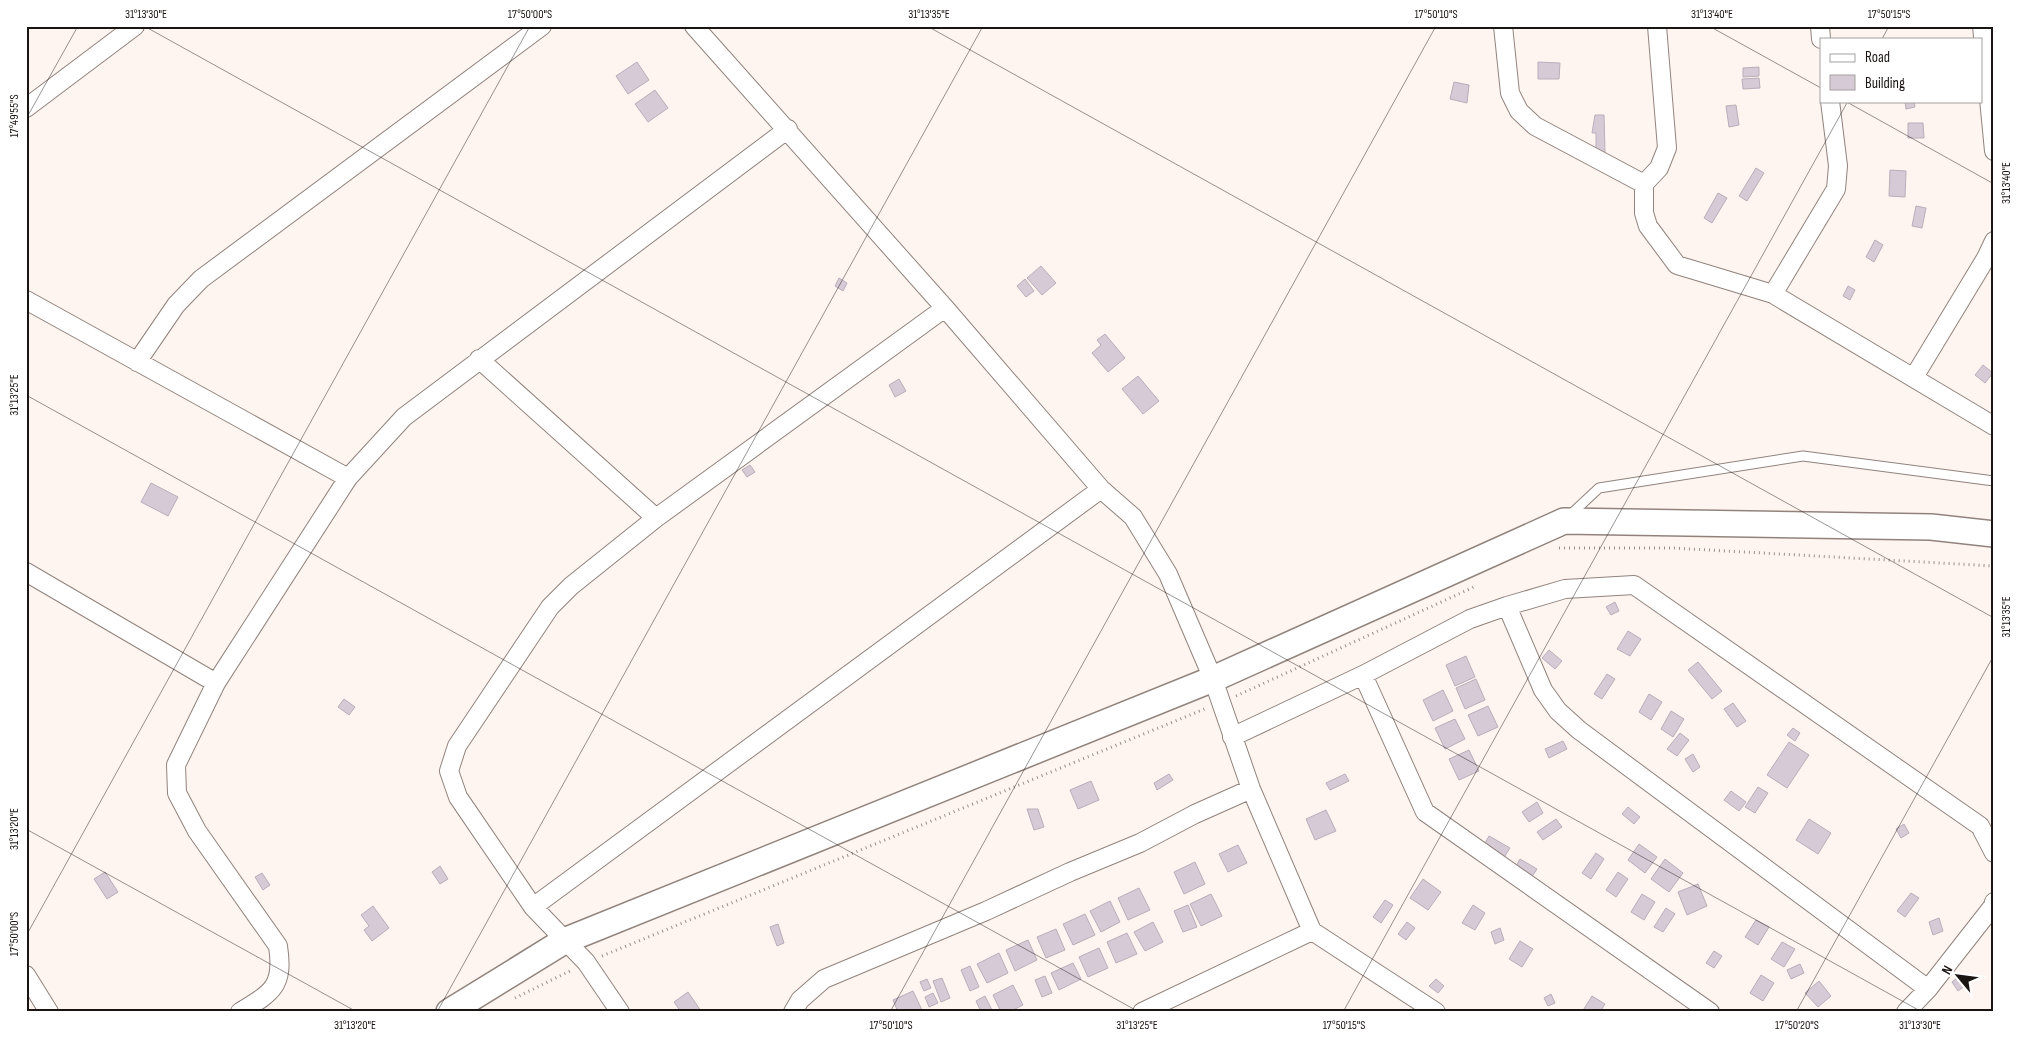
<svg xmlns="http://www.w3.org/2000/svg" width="2020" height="1038" viewBox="0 0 2020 1038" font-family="'Sofia Sans Condensed',sans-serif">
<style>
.building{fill:#d6cad6;stroke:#b9aeb9}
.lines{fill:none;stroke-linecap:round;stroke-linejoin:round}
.lane-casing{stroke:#91837c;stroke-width:11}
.street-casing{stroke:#91837c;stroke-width:20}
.secondary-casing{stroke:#91837c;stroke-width:28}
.path{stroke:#99908d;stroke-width:3;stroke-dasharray:1 4;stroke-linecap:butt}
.lane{stroke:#fff;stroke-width:9}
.street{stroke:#fff;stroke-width:18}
.secondary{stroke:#fff;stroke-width:25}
.ticks{fill:none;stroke:#1a1412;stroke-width:1;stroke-opacity:0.45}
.neatline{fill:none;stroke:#1a1412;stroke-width:2}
.ticks-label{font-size:12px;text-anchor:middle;fill:#1a1412}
</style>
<rect width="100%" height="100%" fill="#fef4f0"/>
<!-- building -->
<path class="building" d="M 637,62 L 649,80 L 628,94 L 616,76 Z
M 1538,62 L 1560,63 L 1559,79 L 1538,79 Z
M 1759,67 L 1759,76 L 1743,77 L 1743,68 Z
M 1759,78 L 1760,88 L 1743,89 L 1742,79 Z
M 1454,82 L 1469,85 L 1467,103 L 1450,99 Z
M 655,90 L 668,108 L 648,122 L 635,104 Z
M 1905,101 L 1914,101 L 1915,107 L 1906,109 Z
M 1736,105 L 1739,125 L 1729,127 L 1726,106 Z
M 1595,115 L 1604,115 L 1605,153 L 1596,153 L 1596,133 L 1592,133 Z
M 1908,123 L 1923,123 L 1924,138 L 1908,138 Z
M 1756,168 L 1764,173 L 1747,201 L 1739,196 Z
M 1890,170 L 1906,171 L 1905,197 L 1889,196 Z
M 1718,193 L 1727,198 L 1712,223 L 1704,218 Z
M 1916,206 L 1926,208 L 1922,228 L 1912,226 Z
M 1875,240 L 1883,245 L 1874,262 L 1866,257 Z
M 1041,266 L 1056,283 L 1042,295 L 1027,278 Z
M 839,278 L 847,283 L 843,291 L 835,286 Z
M 1025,279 L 1034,291 L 1026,297 L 1017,286 Z
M 1848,286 L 1855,290 L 1850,300 L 1843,296 Z
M 1105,334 L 1125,358 L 1108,372 L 1092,353 L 1101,345 L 1097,340 Z
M 1983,365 L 1993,373 L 1985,383 L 1975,375 Z
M 1138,376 L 1159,401 L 1143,414 L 1122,389 Z
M 899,379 L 906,391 L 895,397 L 889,385 Z
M 750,465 L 755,472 L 747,477 L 742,470 Z
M 151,483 L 178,497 L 168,516 L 141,502 Z
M 1615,602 L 1619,611 L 1611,615 L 1606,607 Z
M 1628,631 L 1641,639 L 1630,656 L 1617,649 Z
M 1549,650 L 1562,661 L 1555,669 L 1542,658 Z
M 1466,656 L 1475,677 L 1455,686 L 1446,665 Z
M 1698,662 L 1722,691 L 1712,699 L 1688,670 Z
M 1607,674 L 1615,679 L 1602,699 L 1594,694 Z
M 1476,679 L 1485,700 L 1465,709 L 1456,688 Z
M 1443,690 L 1453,711 L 1433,721 L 1423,700 Z
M 1649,694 L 1662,702 L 1651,720 L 1639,712 Z
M 344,699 L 355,707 L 349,715 L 338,707 Z
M 1733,703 L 1746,721 L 1737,727 L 1724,709 Z
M 1488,706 L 1498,727 L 1478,736 L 1468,715 Z
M 1671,711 L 1684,719 L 1673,737 L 1661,729 Z
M 1455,719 L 1465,739 L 1445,749 L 1435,728 Z
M 1793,728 L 1800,733 L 1795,741 L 1787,735 Z
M 1680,733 L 1689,740 L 1677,756 L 1667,749 Z
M 1563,741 L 1567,749 L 1549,758 L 1545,749 Z
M 1789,742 L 1809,755 L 1787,788 L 1767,775 Z
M 1469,750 L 1479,771 L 1459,780 L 1449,759 Z
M 1693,754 L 1700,767 L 1693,772 L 1685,759 Z
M 1169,774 L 1173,780 L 1157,790 L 1154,783 Z
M 1345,774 L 1349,781 L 1330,790 L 1326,783 Z
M 1091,781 L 1099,800 L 1078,809 L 1070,790 Z
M 1758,787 L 1768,793 L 1755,813 L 1745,807 Z
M 1731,791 L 1746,802 L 1739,811 L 1724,800 Z
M 1537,802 L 1543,813 L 1529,822 L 1522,812 Z
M 1628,807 L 1640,817 L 1634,824 L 1622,814 Z
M 1027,809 L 1038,809 L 1044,827 L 1034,830 Z
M 1326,810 L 1336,831 L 1315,840 L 1306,819 Z
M 1556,819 L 1562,827 L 1543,840 L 1537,832 Z
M 1809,819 L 1831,833 L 1818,854 L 1796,840 Z
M 1904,824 L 1909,833 L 1901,838 L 1896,829 Z
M 1489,836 L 1510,848 L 1503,859 L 1483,847 Z
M 1639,844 L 1657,857 L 1645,873 L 1628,860 Z
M 1238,845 L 1247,863 L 1228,872 L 1219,854 Z
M 1596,853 L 1604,859 L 1591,879 L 1582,873 Z
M 1520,859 L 1537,869 L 1531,878 L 1515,868 Z
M 1665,859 L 1683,873 L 1669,892 L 1651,879 Z
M 1195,862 L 1205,884 L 1184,894 L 1174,872 Z
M 440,866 L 448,879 L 440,884 L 432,872 Z
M 105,872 L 118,892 L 107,899 L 94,879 Z
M 1618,872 L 1628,879 L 1616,897 L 1606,890 Z
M 262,873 L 270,885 L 263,890 L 255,877 Z
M 1423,879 L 1441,892 L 1428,910 L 1410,898 Z
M 1698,884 L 1707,906 L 1687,915 L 1678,892 Z
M 1139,888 L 1150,910 L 1128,920 L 1118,898 Z
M 1911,893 L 1919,898 L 1905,917 L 1897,911 Z
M 1211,894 L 1222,916 L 1201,926 L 1190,904 Z
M 1642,894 L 1655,902 L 1644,920 L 1631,912 Z
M 1385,900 L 1393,905 L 1381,923 L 1373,917 Z
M 1110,901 L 1120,922 L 1101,932 L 1090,911 Z
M 1188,905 L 1197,927 L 1183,932 L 1174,911 Z
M 1473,905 L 1485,913 L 1475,930 L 1462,923 Z
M 373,906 L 389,928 L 372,941 L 364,930 L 369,926 L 361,915 Z
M 1666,908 L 1675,914 L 1663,932 L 1654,927 Z
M 1085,914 L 1095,935 L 1073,945 L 1063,924 Z
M 1939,918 L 1943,931 L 1933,935 L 1929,922 Z
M 1756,920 L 1769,927 L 1758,945 L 1745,937 Z
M 1153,922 L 1163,942 L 1145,951 L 1134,932 Z
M 1407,922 L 1415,928 L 1406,940 L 1398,934 Z
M 778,924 L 784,943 L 777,946 L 770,927 Z
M 1500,928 L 1504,940 L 1495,944 L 1491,932 Z
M 1056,929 L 1065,950 L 1046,958 L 1037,937 Z
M 1127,933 L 1137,954 L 1116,963 L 1107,942 Z
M 1028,940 L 1037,960 L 1015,971 L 1006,950 Z
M 1520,941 L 1533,949 L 1522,967 L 1509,959 Z
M 1782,942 L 1795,949 L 1784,967 L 1771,959 Z
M 1099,948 L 1108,968 L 1088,977 L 1079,957 Z
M 1714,951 L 1722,956 L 1714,968 L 1706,963 Z
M 999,953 L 1008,973 L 987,983 L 977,964 Z
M 1073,963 L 1081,979 L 1059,990 L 1051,973 Z
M 1800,964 L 1804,973 L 1791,979 L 1787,970 Z
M 970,966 L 979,987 L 970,991 L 961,970 Z
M 1761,975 L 1774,983 L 1763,1001 L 1750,993 Z
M 1045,976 L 1052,993 L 1042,997 L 1035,980 Z
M 1959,976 L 1966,985 L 1958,991 L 1952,982 Z
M 942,978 L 950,998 L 941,1002 L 933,981 Z
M 927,979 L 931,988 L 924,991 L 920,982 Z
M 1436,979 L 1444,986 L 1438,993 L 1429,986 Z
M 1819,981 L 1831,996 L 1818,1007 L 1805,993 Z
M 1013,985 L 1023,1005 L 1009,1012 L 1001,1012 L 993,995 Z
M 913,991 L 923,1012 L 898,1012 L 893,1000 Z
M 688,992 L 701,1011 L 701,1012 L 681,1012 L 674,1002 Z
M 933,993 L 938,1003 L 929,1007 L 925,997 Z
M 1551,994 L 1555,1003 L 1548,1006 L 1544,998 Z
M 985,996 L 993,1012 L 981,1012 L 976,1001 Z
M 1592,996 L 1605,1004 L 1600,1012 L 1582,1012 Z"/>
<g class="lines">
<!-- lane casing -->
<g class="lane-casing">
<path id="lane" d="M 1569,516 L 1599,488 L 1803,456 L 1994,481"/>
</g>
<!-- street casing -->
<g class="street-casing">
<path id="street" d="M 694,26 L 945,308 L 1101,489 L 1133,517 L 1168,574 L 1213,679 L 1251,789 L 1312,931 L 1436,1012
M 1503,26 L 1510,93 L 1519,111 L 1535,126 L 1644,184 L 1659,168 L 1667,148 L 1657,26
M 1820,26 L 1821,39
M 1982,26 L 1994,151
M 26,108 L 135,26
M 1644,184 L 1644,213 L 1648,226 L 1677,265 L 1773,294 L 1836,189 L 1838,166 L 1830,101
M 1773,294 L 1994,426
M 26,300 L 348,478
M 479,359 L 656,518
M 137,362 L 176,305 L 201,279 L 542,26
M 1914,377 L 1986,258 L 1994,241
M 26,572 L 216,683
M 1363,675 L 1425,812 L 1710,1012
M 1232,737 L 1363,675 L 1470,619 L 1507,606
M 533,907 L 1101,489
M 26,975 L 49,1012
M 1928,989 L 1579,730 L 1558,711 L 1543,690 L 1507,606 L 1565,589 L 1634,585 L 1980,826 L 1994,853
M 240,1012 C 273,992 284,986 278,946 L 197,831 L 177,793 L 176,765 L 216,683 L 348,478 L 404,417 L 788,129
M 620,1012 L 586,962 L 533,907 L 458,797 L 449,771 L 457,746 L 550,607 L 571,586 L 656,518 L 945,308
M 793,1012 L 800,1000 L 824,979 L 986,911 L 1070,872 L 1140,843 L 1195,814 L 1251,789
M 1142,1012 L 1312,931
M 1906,1012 L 1928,989 L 1993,906 L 1994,902"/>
</g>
<!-- secondary casing -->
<g class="secondary-casing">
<path id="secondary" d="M 449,1012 L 564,941 L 1213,679 L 1564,521 L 1931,527 L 1994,534"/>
</g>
<!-- path -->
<path class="path" d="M 1559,548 L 1673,548 L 1994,566
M 1236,696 L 1474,587
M 602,956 L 1207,708
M 515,998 L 572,970"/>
<!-- lane -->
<use href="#lane" class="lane"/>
<!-- street -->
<use href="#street" class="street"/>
<!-- secondary -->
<use href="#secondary" class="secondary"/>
</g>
<!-- ticks -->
<path class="ticks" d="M 144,26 L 1922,1012M 927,26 L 1994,618M 1709,26 L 1821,88M 1882,39 L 1889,26M 1845,101 L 1994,184M 26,119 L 78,26M 26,395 L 1139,1012M 26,829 L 357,1012M 26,936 L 530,26M 437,1012 L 983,26M 890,1012 L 1436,26M 1343,1012 L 1848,101M 1796,1012 L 1994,655"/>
<!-- border -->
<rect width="2020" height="1038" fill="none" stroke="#ffffff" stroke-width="55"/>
<!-- legend -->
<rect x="1820" y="38" width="162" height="65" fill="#ffffff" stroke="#a3a1a0"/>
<rect x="1830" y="54" width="25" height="8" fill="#ffffff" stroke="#a3a1a0"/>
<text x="1865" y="62" font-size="15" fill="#1a1412">Road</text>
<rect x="1830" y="75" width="25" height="15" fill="#d6cad6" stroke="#a3a1a0"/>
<text x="1865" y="88" font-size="15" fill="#1a1412">Building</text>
<!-- north arrow -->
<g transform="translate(1958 976) rotate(299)" stroke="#ffffff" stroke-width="4" paint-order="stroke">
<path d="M0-4L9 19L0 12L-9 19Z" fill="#1a1412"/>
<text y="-8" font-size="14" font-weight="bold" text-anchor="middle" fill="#1a1412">N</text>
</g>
<rect x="28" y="28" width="1964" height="982" class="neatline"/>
<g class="ticks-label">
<text x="146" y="18">31°13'30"E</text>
<text x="530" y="18">17°50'00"S</text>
<text x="929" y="18">31°13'35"E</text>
<text x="1436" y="18">17°50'10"S</text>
<text x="1712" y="18">31°13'40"E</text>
<text x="1889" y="18">17°50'15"S</text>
<text transform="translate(14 116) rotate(-90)" y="4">17°49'55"S</text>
<text transform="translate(2006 183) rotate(-90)" y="4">31°13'40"E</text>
<text transform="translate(14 395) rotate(-90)" y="4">31°13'25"E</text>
<text transform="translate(2006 617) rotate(-90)" y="4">31°13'35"E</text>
<text transform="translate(14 829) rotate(-90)" y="4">31°13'20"E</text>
<text transform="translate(14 934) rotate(-90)" y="4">17°50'00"S</text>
<text x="355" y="1029">31°13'20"E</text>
<text x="891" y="1029">17°50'10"S</text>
<text x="1137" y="1029">31°13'25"E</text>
<text x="1344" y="1029">17°50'15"S</text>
<text x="1797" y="1029">17°50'20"S</text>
<text x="1920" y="1029">31°13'30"E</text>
</g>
</svg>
